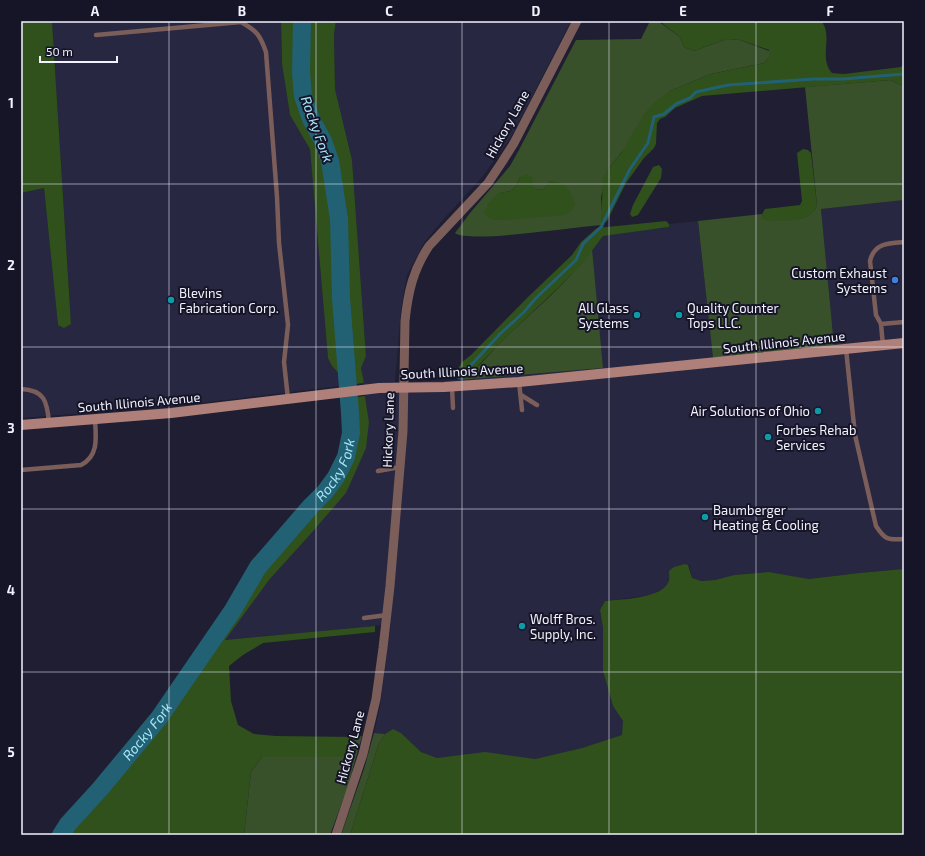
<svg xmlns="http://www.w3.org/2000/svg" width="925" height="856" viewBox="0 0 925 856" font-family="'Exo 2',sans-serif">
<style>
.built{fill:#282741}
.green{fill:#38512a;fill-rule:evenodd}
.forest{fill:#30501c}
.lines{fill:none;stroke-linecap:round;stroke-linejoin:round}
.stream{stroke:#226173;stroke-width:3}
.river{stroke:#226173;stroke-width:18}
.lane{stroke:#7b5e59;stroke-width:4.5}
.street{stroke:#7b5e59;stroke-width:9}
.secondary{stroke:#ae8079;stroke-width:10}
.grid{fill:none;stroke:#f1f2fd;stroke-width:1;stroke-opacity:0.55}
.shop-dot{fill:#3f7fe0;stroke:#161528;stroke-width:1.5}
.culture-dot{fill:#0f9aa8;stroke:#161528;stroke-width:1.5}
.labels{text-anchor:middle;stroke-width:4;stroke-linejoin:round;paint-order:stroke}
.street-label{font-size:13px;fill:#f1f2fd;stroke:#161528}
.poi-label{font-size:13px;fill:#f1f2fd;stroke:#161528;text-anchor:start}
.water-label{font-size:14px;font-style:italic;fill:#a6e5fa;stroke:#161528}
.neatline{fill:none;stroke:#f1f2fd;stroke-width:1.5}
.grid-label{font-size:13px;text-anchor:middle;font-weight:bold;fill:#f1f2fd}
</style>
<rect width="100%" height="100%" fill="#1f1e32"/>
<!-- built -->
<path class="built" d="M 52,21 L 281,21 L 282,64 L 290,115 L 310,148 L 328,357 L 332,366 L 340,375 L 340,386 L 176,406 L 21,418 L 21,193 L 44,188 L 58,325 L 71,323 Z
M 336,21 L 571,21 L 510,139 L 483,176 L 442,221 L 424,243 L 407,275 L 401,309 L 395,382 L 460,380 L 603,368 L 592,248 L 603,236 L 607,234 L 665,228 L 669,227 L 669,224 L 698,221 L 713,358 L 834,345 L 821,209 L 904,200 L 904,569 L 859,573 L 809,579 L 769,572 L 734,575 L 715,580 L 701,581 L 692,578 L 689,565 L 669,578 L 668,584 L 664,588 L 650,595 L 605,601 L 600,610 L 603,628 L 603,671 L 613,706 L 623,721 L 623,735 L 582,748 L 535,759 L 454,756 L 437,758 L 421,752 L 401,733 L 393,729 L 385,734 L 374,733 L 380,706 L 391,623 L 375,626 L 224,640 L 269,580 L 307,538 L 369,422 L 361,368 L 366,356 L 352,160 L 335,89 L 334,34 Z"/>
<!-- green -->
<path class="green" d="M 650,21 L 658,21 L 680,37 L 684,47 L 694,51 L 727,39 L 740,40 L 769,51 L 769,57 L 764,63 L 711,74 L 670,91 L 609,168 L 601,197 L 602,213 L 601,221 L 603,223 L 603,225 C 577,226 471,244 455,233 L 470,213 L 510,166 L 520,148 L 576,40 L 641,39 ZM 520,177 L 532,186 L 535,189 L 543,190 L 551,181 L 566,215 L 499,192 C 513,193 515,189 520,177 Z
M 891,80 L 898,84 L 904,85 L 904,200 L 821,209 L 834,345 L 713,358 L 698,221 L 762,214 L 764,219 C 780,219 810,225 817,205 L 805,87 Z
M 592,248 L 603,368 L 460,380 L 460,376 C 465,377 469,374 473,371 C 485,361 494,348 505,338 C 535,309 569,283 592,248 Z
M 374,733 L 385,734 L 379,743 L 350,835 L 341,835 L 364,769 Z
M 362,736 L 347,789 L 330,835 L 244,835 L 251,772 L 262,757 L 348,757 L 353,753 L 357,737 Z"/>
<!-- forest -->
<path class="forest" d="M 21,21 L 52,21 L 71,324 L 64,328 L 58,325 L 44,188 L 21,193 Z
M 281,21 L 336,21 L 334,34 L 335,89 L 352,160 L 366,356 L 361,368 L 364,383 L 340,386 L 340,375 L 332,366 L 328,358 L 310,149 L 290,115 L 282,64 Z
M 663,21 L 821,21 C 834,35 818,58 832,73 L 844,74 L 901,67 L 904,64 L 904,85 L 898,84 L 891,80 L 702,96 L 675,108 L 665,117 L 660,119 L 657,123 L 656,144 L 654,148 L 644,158 L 626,183 L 607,221 L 603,223 L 601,221 L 603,178 L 609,168 L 621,153 L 645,113 L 655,102 L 670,91 L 711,74 L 764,63 L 769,57 L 769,50 L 740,40 L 727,39 L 694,51 L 684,47 L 680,37 L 663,24 Z
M 803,149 L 808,150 L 811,153 L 817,205 C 811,224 784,220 768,221 L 764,219 L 762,214 L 765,209 L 800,205 L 802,201 L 797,153 Z
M 659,165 L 662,169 L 661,178 L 638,215 L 632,217 L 630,214 L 633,205 L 653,167 Z
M 527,174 L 533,178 L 532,185 L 535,189 L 543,190 L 551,181 C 566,182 571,191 575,204 L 572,210 L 566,215 L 500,220 C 492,220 488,220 484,212 L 489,203 L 499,192 C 513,193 515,189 520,177 Z
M 666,221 L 669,224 L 669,227 L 603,236 L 581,265 L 558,288 L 503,340 L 477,367 L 464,376 L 457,375 L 456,372 L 462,362 L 471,355 L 527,298 L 572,255 L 581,242 L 597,228 Z
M 365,396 L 369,422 L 366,448 L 346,493 L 307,538 L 269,580 L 225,640 L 375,626 L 375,632 L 263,643 L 243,655 L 229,666 L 231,701 L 238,725 L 254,734 L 276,736 L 357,737 L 353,753 L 348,757 L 262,757 L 251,772 L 244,835 L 61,835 L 68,824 L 100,789 L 159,718 L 233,610 L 258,567 L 311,506 L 325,492 L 336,477 L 346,457 L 351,433 L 349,398 Z
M 685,564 L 688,565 L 692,578 L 701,581 L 715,580 L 734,575 L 769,572 L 809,579 L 859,573 L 904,569 L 904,835 L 350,835 L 379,743 L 385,734 L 393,729 L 401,733 L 421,752 L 437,758 L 485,752 L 535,759 L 582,748 L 622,735 L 623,721 L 613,706 L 603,671 L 603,628 L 600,610 L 605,601 C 621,599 659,599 668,583 C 670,579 669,575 669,571 L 674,567 Z"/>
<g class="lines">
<!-- stream -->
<path class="stream" d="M 602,225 L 630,169 L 648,143 L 654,117 L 664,114 L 676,104 L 690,98 L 696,92 L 728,85 L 814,79 L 843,79 L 904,74
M 459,378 L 500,334 L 524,312 L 536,298 L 576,260 L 583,244 L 602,226"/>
<!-- river -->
<path class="river" id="s1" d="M 61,835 L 68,824 L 100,789 L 159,718 L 233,610 L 258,567 L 311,506 L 325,492 L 336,477 L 346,457 L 351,433 L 350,413 L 341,298 L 339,219 L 330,161 L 323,141 L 311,119 L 303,96 L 301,73 L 302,21"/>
<!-- lane -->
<path class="lane" d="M 96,35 L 241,22 C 257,31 260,35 266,52 L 277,197 L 279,243 L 288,325 L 284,362 L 288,399
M 881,324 L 904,322
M 883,346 L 881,324 L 876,315 L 870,261 C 874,243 889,243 904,242
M 846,349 L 855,435 L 876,526 C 885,540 888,540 904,539
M 519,382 L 522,410
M 452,387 L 453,408
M 21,389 C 45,390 47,402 49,422
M 521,395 L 537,405
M 21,470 L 81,465 C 99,456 96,437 95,420
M 378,471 L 400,467
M 364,618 L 387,615"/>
<!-- street -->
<path class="street" d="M 336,835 L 363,754 L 376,699 L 383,648 L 390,586 L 403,431 L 405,321 C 408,292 413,270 429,246 L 488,183 L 502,162 L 514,143 L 577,21"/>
<!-- secondary -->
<path class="secondary" d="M 21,425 L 171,413 L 379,388 L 444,387 L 519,382 L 904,343"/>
</g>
<!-- grid -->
<path class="grid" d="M 169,21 L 169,835M 316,21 L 316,835M 462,21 L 462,835M 609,21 L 609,835M 756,21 L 756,835M 21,184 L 904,184M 21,347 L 904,347M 21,509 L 904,509M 21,672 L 904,672"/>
<!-- markers -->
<circle class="shop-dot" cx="895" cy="280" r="4"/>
<g class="culture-dot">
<circle cx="171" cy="300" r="4"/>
<circle cx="637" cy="315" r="4"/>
<circle cx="679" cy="315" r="4"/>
<circle cx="818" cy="411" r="4"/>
<circle cx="768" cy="437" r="4"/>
<circle cx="705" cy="517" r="4"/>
<circle cx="522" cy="626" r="4"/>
</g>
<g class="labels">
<!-- street labels -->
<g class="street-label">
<text transform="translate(507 124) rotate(-61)" y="5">Hickory Lane</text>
<text transform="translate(784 342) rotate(-6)" y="5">South Illinois Avenue</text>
<text transform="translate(462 371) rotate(-3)" y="5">South Illinois Avenue</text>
<text transform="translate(139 402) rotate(-5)" y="5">South Illinois Avenue</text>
<text transform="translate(388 430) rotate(-88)" y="5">Hickory Lane</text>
<text transform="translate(350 747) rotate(-75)" y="5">Hickory Lane</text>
</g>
<!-- poi labels -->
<g class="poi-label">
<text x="887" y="278" text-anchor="end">Custom Exhaust<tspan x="887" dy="15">Systems</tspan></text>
<text x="179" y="298">Blevins<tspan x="179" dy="15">Fabrication Corp.</tspan></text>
<text x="629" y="313" text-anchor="end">All Glass<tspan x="629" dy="15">Systems</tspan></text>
<text x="687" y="313">Quality Counter<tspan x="687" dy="15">Tops LLC.</tspan></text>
<text x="810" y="416" text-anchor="end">Air Solutions of Ohio</text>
<text x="776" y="435">Forbes Rehab<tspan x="776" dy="15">Services</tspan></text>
<text x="713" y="515">Baumberger<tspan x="713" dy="15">Heating &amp; Cooling</tspan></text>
<text x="530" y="624">Wolff Bros.<tspan x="530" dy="15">Supply, Inc.</tspan></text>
</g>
<!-- water labels -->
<g class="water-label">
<text transform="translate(317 129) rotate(70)" y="5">Rocky Fork</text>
<text dy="5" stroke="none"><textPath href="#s1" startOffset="459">Rocky Fork</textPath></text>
<text dy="5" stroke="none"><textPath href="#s1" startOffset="135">Rocky Fork</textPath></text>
</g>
</g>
<!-- border -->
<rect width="925" height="856" fill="none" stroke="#161528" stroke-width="44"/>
<!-- scale -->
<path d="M40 56v6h77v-6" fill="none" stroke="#f1f2fd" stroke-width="2"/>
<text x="46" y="56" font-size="12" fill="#f1f2fd" stroke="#161528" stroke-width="3" paint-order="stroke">50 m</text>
<rect x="22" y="22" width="881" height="812" class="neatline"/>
<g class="grid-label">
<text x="95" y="16">A</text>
<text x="242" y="16">B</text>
<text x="389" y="16">C</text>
<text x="536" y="16">D</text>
<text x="683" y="16">E</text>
<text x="830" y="16">F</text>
<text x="11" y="108">1</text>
<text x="11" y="270">2</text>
<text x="11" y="433">3</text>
<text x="11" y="595">4</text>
<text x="11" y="757">5</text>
</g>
</svg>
